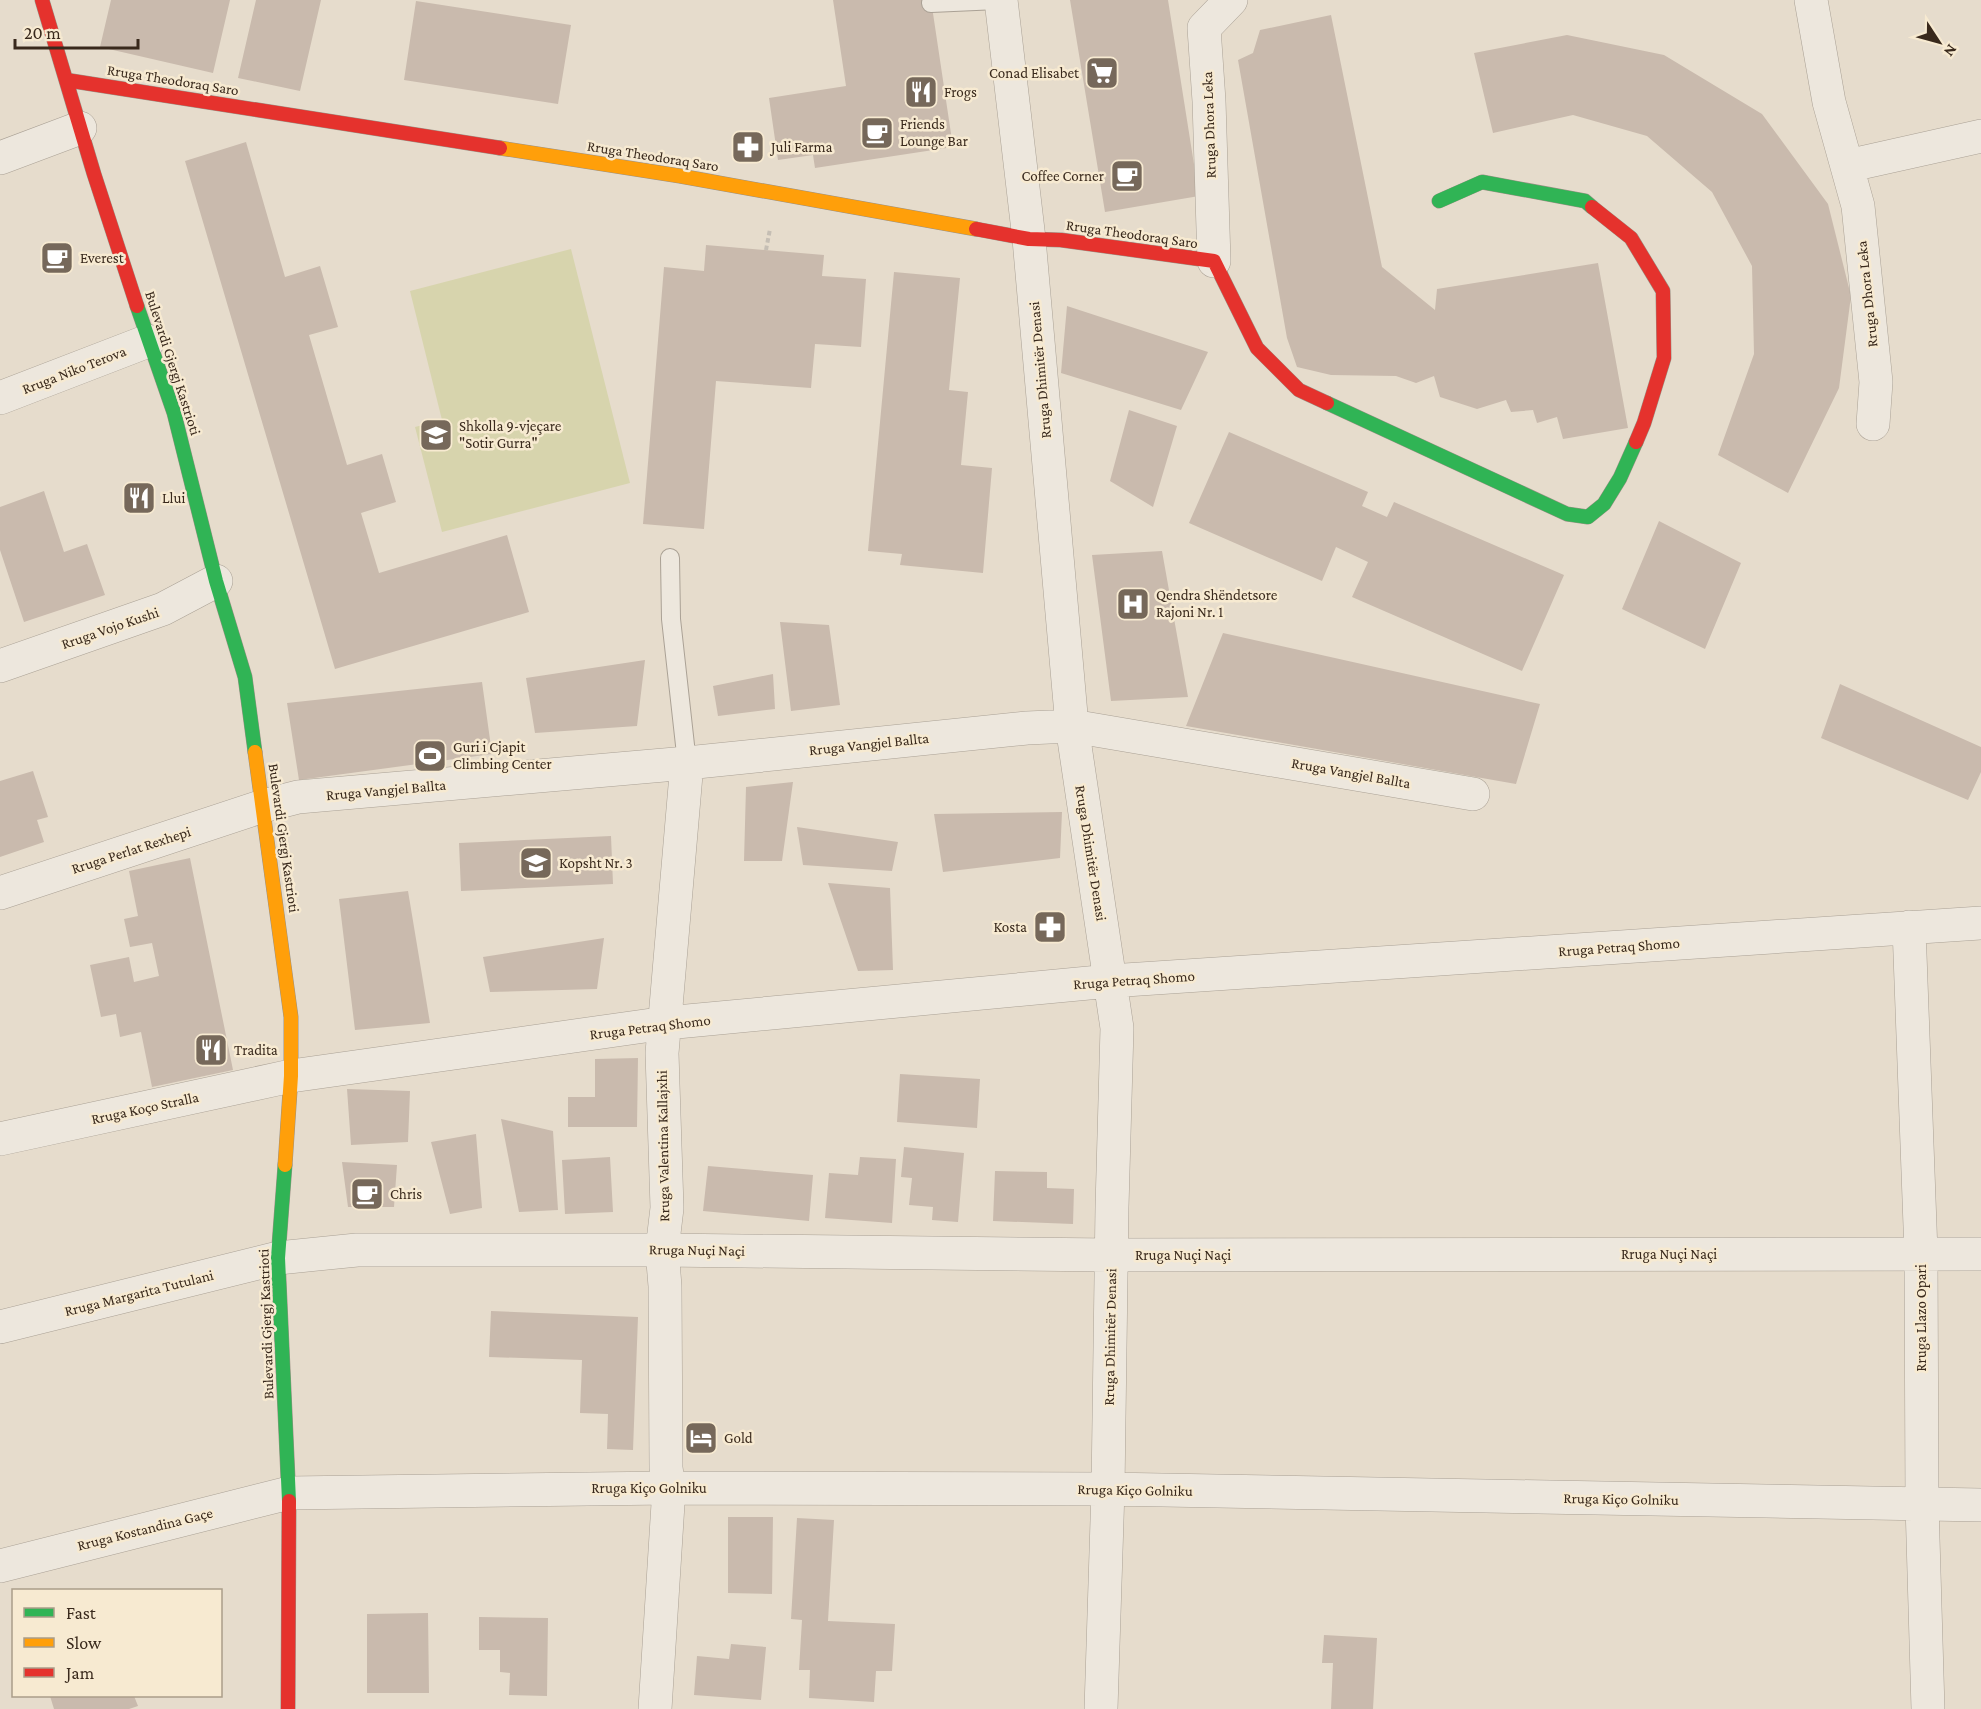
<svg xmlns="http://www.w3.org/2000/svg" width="1981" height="1709" viewBox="0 0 1981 1709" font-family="'Crimson Pro',serif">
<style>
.green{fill:#d7d4ad}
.building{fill:#c9baad}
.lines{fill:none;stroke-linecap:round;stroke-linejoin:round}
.lane-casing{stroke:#aaa195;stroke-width:20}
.street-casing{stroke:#aaa195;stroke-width:34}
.fast-casing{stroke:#9a9185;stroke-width:15}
.slow-casing{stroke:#9a9185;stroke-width:15}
.jam-casing{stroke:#9a9185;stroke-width:15}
.path{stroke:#c5beb4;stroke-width:4;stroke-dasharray:4.5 3;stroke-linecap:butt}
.lane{stroke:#ede7dd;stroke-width:18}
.street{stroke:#ede7dd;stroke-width:33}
.fast{stroke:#30b455;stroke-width:14}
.slow{stroke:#ff9f0a;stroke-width:14}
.jam{stroke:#e5322d;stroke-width:14}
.labels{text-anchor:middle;stroke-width:5;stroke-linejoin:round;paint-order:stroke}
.poi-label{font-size:15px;fill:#39291c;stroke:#f7ead1;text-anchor:start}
.street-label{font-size:15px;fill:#39291c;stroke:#f7ead1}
</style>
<rect width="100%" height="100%" fill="#e6dccc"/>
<!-- green -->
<path class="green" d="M 571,249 L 630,483 L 442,532 L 415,427 L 442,420 L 410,291 Z"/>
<!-- building -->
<path class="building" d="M 111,0 L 230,0 L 213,73 L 100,47 Z
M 256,0 L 321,0 L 300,91 L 238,78 Z
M 833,0 L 931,0 L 953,147 L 815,168 L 813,155 L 778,160 L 769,98 L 846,86 Z
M 1070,0 L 1168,0 L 1199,196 L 1105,212 Z
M 416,1 L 571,25 L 558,104 L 404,80 Z
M 1331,15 L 1382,267 L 1435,310 L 1437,289 L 1598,263 L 1628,428 L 1563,439 L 1557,417 L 1537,423 L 1533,410 L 1511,412 L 1506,400 L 1477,409 L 1440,397 L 1434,376 L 1416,383 L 1396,376 L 1331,375 L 1297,367 L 1287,338 L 1238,60 L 1253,53 L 1260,30 Z
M 1567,35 L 1664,55 L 1762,114 L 1828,204 L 1851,296 L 1839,388 L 1788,493 L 1718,455 L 1754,354 L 1752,266 L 1712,192 L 1647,136 L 1573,115 L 1493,133 L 1474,53 Z
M 246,142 L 285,277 L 320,266 L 338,327 L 309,335 L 347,465 L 382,454 L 396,502 L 361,513 L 379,573 L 507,535 L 529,612 L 335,669 L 185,161 Z
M 706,245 L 824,255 L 822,276 L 866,279 L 861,347 L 815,344 L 811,388 L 716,381 L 704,529 L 643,524 L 664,267 L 704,271 Z
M 894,272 L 960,278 L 949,390 L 968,392 L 961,465 L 992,468 L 983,573 L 900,565 L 902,554 L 868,551 Z
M 1067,306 L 1208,352 L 1181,410 L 1061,373 Z
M 1129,410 L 1177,426 L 1153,507 L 1110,481 Z
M 1229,432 L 1368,492 L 1362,506 L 1387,517 L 1394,502 L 1564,575 L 1522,671 L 1352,597 L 1368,562 L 1336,547 L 1322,581 L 1189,523 Z
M 44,491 L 64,552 L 87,544 L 105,595 L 24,622 L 0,550 L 0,507 Z
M 1659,521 L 1741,563 L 1705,649 L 1622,609 Z
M 1162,551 L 1188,697 L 1111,701 L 1092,555 Z
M 780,622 L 829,625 L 840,705 L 791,711 Z
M 1223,633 L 1540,704 L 1516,784 L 1186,726 Z
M 645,660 L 637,726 L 535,733 L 526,678 Z
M 773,674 L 775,709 L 718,716 L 713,686 Z
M 482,682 L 492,754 L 299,780 L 287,703 Z
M 1840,684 L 1981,747 L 1981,772 L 1968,800 L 1821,738 Z
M 33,771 L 48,817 L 37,820 L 44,842 L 0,857 L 0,781 Z
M 793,782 L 782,861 L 744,861 L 746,787 Z
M 1062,812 L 1060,858 L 943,872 L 934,814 Z
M 797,827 L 898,842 L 892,871 L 803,865 Z
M 611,836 L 613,884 L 461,891 L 459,843 Z
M 190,858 L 233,1070 L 152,1087 L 141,1032 L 120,1037 L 116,1014 L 101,1017 L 90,965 L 129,957 L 134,982 L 159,976 L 152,943 L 130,947 L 124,919 L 138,916 L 129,871 Z
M 828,883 L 890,888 L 893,970 L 858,971 Z
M 408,891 L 430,1023 L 355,1030 L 339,899 Z
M 604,938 L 597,989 L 490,992 L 483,957 Z
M 638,1058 L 637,1127 L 568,1127 L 568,1097 L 595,1097 L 595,1059 Z
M 900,1074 L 980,1079 L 977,1128 L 897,1122 Z
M 347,1089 L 410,1091 L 408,1142 L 351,1145 Z
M 501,1119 L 553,1131 L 558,1210 L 519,1212 Z
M 476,1134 L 482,1208 L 450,1214 L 431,1142 Z
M 904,1147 L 964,1153 L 958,1222 L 932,1220 L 933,1207 L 909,1205 L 912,1178 L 901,1177 Z
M 610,1157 L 613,1212 L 565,1214 L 562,1160 Z
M 860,1157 L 896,1159 L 892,1223 L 825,1218 L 829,1173 L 858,1175 Z
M 342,1162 L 397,1165 L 394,1207 L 348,1207 Z
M 708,1166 L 813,1175 L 809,1221 L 703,1211 Z
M 995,1171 L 1047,1172 L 1047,1188 L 1074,1189 L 1073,1224 L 993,1221 Z
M 491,1311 L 638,1317 L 633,1450 L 607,1449 L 608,1414 L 580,1413 L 582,1360 L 489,1357 Z
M 728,1517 L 773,1517 L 772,1594 L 728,1593 Z
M 797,1518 L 834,1520 L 828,1621 L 895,1624 L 892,1671 L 876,1671 L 874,1702 L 809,1698 L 810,1670 L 799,1670 L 802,1620 L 791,1619 Z
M 428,1613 L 429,1693 L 367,1693 L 367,1614 Z
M 479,1617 L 548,1618 L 547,1696 L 509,1695 L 510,1673 L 500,1672 L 500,1650 L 479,1650 Z
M 1324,1635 L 1377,1638 L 1373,1709 L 1331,1709 L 1333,1663 L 1322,1663 Z
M 731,1644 L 766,1647 L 761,1700 L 694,1695 L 697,1656 L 729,1659 Z
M 50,1696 L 134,1696 L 138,1706 L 129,1709 L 54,1709 Z"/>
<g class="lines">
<!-- lane casing -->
<g class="lane-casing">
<path id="lane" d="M 931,3 L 998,0
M 670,558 L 671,619 L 687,763"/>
</g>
<!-- street casing -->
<g class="street-casing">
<path id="street" d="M 1001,0 L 1029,239 L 1072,726 L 1117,1028 L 1112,1207 L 1108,1489 L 1101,1709
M 1811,0 L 1829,102 L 1858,206 L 1876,382 L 1873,424
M 0,158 L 80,128
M 1847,166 L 1981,136
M 1214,261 L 1209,101 L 1204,28 L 1231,0
M 0,398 L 148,341
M 0,666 L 163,609 L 216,581
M 0,893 L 263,806 L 298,797 L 687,763 L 1027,728 L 1072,726 L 1473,794
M 1909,927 L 1921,1253 L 1922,1504 L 1928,1709
M 0,1139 L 291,1076 L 666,1023 L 1110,981 L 1981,923
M 0,1327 L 278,1258 L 357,1250 L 662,1250 L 1111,1255 L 1981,1254
M 0,1566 L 289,1493 L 669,1488 L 1108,1489 L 1981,1505
M 655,1709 L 669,1488 L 666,1468 L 665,1286 L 662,1250 L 667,1208 L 662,1053 L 687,763"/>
</g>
<!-- fast casing -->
<g class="fast-casing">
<path id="fast" d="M 1439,201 L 1482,182 L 1585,201 L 1592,207
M 137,306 L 174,413 L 216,581 L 245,677 L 255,752
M 1327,403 L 1567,514 L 1588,517 L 1604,504 L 1620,478 L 1636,442
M 285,1165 L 278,1258 L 289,1501"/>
</g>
<!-- slow casing -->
<g class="slow-casing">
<path id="slow" d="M 500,148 L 680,176 L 976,229
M 255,752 L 291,1017 L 291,1076 L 285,1165"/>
</g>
<!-- jam casing -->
<g class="jam-casing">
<path id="jam" d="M 42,0 L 94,174 L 137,306
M 66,80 L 500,148
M 1592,207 L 1631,238 L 1663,291 L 1664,358 L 1644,423 L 1636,442
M 976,229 L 1029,239 L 1061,240 L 1214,261 L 1257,348 L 1299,390 L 1327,403
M 288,1709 L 289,1501"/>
</g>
<!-- path -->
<path class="path" d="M 766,250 L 770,229"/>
<!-- lane -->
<use href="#lane" class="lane"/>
<!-- street -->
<use href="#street" class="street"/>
<!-- fast -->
<use href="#fast" class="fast"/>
<!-- slow -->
<use href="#slow" class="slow"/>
<!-- jam -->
<use href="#jam" class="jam"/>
</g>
<!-- icons -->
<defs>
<g id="supermarket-square" transform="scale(1.725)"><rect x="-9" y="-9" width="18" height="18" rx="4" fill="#76685a" stroke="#f7ead1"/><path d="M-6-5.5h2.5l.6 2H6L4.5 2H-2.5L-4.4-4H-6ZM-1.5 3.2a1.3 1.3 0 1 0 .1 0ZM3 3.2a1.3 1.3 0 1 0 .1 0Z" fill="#fff"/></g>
<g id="restaurant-square" transform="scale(1.725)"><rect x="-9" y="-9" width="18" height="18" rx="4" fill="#76685a" stroke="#f7ead1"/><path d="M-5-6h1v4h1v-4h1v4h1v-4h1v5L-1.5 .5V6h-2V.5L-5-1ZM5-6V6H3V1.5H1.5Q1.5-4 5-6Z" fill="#fff"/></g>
<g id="cafe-square" transform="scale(1.725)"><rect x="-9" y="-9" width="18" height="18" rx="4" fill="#76685a" stroke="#f7ead1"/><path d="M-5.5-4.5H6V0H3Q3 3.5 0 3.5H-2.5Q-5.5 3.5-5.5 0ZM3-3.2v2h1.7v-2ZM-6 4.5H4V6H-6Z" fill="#fff"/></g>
<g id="pharmacy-square" transform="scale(1.725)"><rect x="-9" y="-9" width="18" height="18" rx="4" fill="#76685a" stroke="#f7ead1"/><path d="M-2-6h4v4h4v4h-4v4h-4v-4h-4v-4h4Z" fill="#fff"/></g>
<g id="school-square" transform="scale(1.725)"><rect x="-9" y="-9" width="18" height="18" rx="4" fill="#76685a" stroke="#f7ead1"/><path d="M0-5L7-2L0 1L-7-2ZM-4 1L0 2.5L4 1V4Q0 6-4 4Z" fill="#fff"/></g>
<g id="hospital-square" transform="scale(1.725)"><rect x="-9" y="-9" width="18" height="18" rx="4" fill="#76685a" stroke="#f7ead1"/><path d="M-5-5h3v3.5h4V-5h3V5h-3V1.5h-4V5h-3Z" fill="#fff"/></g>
<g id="stadium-square" transform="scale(1.725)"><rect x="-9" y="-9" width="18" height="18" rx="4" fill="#76685a" stroke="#f7ead1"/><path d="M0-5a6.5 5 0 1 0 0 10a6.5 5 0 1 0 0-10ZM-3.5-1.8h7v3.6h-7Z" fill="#fff"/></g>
<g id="hotel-square" transform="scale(1.725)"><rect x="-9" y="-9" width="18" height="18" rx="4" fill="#76685a" stroke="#f7ead1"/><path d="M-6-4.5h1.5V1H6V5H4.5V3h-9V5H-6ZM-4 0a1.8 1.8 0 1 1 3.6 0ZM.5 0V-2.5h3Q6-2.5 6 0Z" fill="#fff"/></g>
</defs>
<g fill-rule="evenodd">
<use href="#supermarket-square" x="1102" y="73"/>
<use href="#restaurant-square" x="921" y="92"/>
<use href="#cafe-square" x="877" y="133"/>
<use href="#pharmacy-square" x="748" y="147"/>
<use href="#cafe-square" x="1127" y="176"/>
<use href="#cafe-square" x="57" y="258"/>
<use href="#school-square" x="436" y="435"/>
<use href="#restaurant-square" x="139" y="498"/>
<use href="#hospital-square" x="1133" y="604"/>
<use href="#stadium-square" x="430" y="756"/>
<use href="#school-square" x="536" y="863"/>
<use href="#pharmacy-square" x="1050" y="927"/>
<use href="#restaurant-square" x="211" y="1050"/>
<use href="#cafe-square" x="367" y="1194"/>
<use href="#hotel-square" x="701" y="1438"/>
</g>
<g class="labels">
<!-- poi labels -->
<g class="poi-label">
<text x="1079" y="78" text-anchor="end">Conad Elisabet</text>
<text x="944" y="97">Frogs</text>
<text x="900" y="129">Friends<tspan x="900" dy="17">Lounge Bar</tspan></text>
<text x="771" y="152">Juli Farma</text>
<text x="1104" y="181" text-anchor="end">Coffee Corner</text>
<text x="80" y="263">Everest</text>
<text x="459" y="431">Shkolla 9-vjeçare<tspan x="459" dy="17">"Sotir Gurra"</tspan></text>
<text x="162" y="503">Llui</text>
<text x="1156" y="600">Qendra Shëndetsore<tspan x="1156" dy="17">Rajoni Nr. 1</tspan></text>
<text x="453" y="752">Guri i Cjapit<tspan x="453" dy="17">Climbing Center</tspan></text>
<text x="559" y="868">Kopsht Nr. 3</text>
<text x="1027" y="932" text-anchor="end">Kosta</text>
<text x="234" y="1055">Tradita</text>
<text x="390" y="1199">Chris</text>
<text x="724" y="1443">Gold</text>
</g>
<!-- street labels -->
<g class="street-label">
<text transform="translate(173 80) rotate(9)" y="5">Rruga Theodoraq Saro</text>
<text transform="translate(1209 125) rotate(-92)" y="5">Rruga Dhora Leka</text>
<text transform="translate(653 156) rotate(9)" y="5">Rruga Theodoraq Saro</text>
<text transform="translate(1132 234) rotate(8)" y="5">Rruga Theodoraq Saro</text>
<text transform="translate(1867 294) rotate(-96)" y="5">Rruga Dhora Leka</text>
<text transform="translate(173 363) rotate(72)" y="5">Bulevardi Gjergj Kastrioti</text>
<text transform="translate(74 370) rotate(-21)" y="5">Rruga Niko Terova</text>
<text transform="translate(1040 370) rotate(-95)" y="5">Rruga Dhimitër Denasi</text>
<text transform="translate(110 628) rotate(-19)" y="5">Rruga Vojo Kushi</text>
<text transform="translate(869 744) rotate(-6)" y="5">Rruga Vangjel Ballta</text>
<text transform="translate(1351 773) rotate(10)" y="5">Rruga Vangjel Ballta</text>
<text transform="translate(386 790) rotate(-5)" y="5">Rruga Vangjel Ballta</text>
<text transform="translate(284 838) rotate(82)" y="5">Bulevardi Gjergj Kastrioti</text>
<text transform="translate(131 850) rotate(-18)" y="5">Rruga Perlat Rexhepi</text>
<text transform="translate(1091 853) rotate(81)" y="5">Rruga Dhimitër Denasi</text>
<text transform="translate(1619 947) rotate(-4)" y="5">Rruga Petraq Shomo</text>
<text transform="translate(1134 980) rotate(-4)" y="5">Rruga Petraq Shomo</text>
<text transform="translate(650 1027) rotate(-7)" y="5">Rruga Petraq Shomo</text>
<text transform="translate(145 1108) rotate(-12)" y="5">Rruga Koço Stralla</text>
<text transform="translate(663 1146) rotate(-91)" y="5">Rruga Valentina Kallajxhi</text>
<text transform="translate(697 1250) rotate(1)" y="5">Rruga Nuçi Naçi</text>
<text x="1669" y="1259">Rruga Nuçi Naçi</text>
<text x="1183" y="1260">Rruga Nuçi Naçi</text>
<text transform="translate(139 1293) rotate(-14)" y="5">Rruga Margarita Tutulani</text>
<text transform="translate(1921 1318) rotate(-90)" y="5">Rruga Llazo Opari</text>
<text transform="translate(266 1324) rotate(-92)" y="5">Bulevardi Gjergj Kastrioti</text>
<text transform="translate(1110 1337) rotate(-89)" y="5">Rruga Dhimitër Denasi</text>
<text x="649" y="1493">Rruga Kiço Golniku</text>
<text transform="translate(1135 1490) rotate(1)" y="5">Rruga Kiço Golniku</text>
<text transform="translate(1621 1499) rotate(1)" y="5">Rruga Kiço Golniku</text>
<text transform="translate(145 1529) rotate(-14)" y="5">Rruga Kostandina Gaçe</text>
</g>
</g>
<!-- legend -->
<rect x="12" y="1589" width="210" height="108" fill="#f7ead1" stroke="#ab9d89" stroke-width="1.5"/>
<rect x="24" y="1608" width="30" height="9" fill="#30b455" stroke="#ab9d89" stroke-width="1.5"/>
<text x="66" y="1619" font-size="18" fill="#39291c">Fast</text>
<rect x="24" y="1638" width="30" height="9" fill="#ff9f0a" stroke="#ab9d89" stroke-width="1.5"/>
<text x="66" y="1649" font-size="18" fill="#39291c">Slow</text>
<rect x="24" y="1668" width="30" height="9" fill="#e5322d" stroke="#ab9d89" stroke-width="1.5"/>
<text x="66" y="1679" font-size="18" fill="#39291c">Jam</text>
<!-- north arrow -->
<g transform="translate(1939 42) rotate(126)" stroke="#f7ead1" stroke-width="4.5" paint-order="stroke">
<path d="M0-4.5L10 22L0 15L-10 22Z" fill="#39291c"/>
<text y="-9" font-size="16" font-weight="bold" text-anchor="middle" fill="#39291c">N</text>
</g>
<!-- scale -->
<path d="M15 39v9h123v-9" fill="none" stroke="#39291c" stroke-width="3"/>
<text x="24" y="39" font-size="18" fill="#39291c" stroke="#f7ead1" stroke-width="4.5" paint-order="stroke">20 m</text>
</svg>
